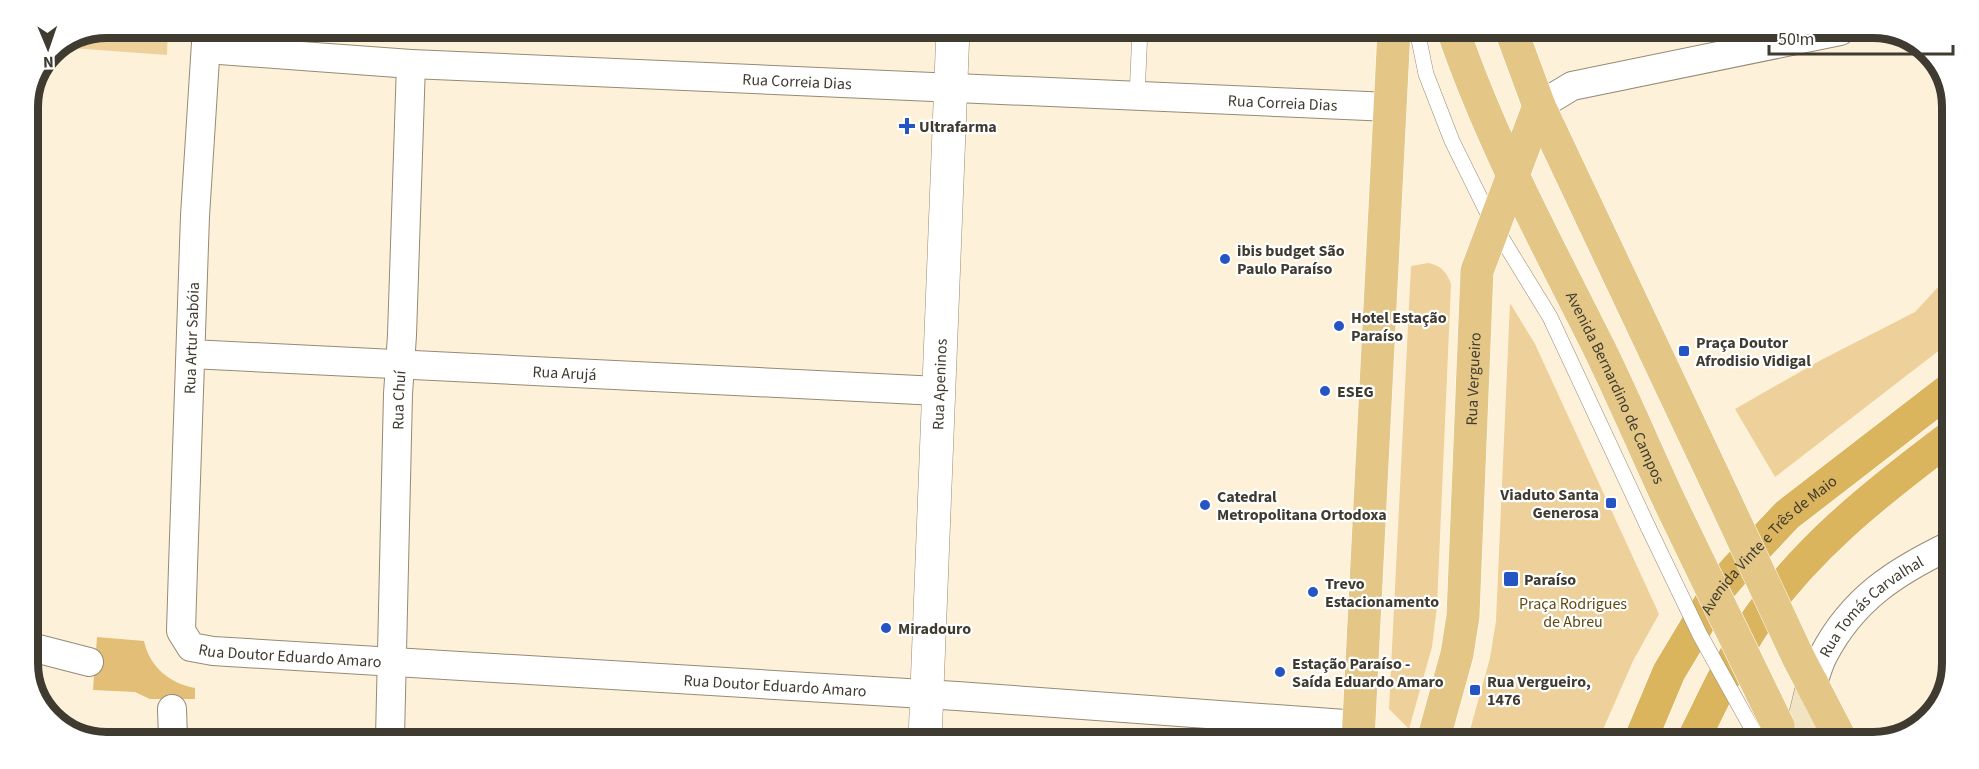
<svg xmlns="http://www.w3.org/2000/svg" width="1979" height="769" viewBox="0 0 1979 769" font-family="'Source Sans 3',sans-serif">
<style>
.green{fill:#edd09a}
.forest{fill:#e3be76}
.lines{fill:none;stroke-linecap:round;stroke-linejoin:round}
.service-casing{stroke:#968a75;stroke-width:16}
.minor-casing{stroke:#968a75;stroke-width:30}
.tertiary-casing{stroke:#968a75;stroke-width:34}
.secondary-casing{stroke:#968a75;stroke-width:34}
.primary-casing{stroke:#fff;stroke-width:34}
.trunk-casing{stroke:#fff;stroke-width:34}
.service{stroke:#fff;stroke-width:15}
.minor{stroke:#fff;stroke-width:28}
.tertiary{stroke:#fff;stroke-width:33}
.secondary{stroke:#f2e3c3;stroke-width:33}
.primary{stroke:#e4c786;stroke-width:33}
.trunk{stroke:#dbb45e;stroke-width:33}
.service-bridge-casing{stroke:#968a75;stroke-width:16;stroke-linecap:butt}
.primary-bridge-casing{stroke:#fff;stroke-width:34;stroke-linecap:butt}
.service-bridge{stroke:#fff;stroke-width:15}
.primary-bridge{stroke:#e4c786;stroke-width:33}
.poi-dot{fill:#2555c3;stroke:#fff;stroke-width:2}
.labels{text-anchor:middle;stroke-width:4.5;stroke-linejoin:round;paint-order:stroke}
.street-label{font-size:16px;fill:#403b31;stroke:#fff}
.poi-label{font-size:16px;font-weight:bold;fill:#403b31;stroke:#fff;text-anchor:start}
.park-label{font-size:16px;fill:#624910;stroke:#fff}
.rim{fill:none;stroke:#403b31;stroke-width:8}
</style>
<rect width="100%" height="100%" fill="#fef1d9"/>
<!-- green -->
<path class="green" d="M 107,27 L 168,27 L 167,55 L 58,47 Z
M 1428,263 C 1440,265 1447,272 1451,284 L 1437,606 L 1432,647 L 1409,729 L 1389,709 L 1411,266 Z
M 1951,273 L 1950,342 L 1775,477 L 1735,409 L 1821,360 L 1915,312 Z
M 1510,303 L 1535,344 L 1659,614 L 1633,661 L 1598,741 L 1467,741 L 1490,658 L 1496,621 Z"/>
<!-- forest -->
<path class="forest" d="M 97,637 L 144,641 C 149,666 170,684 195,688 L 195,699 L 150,699 L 135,692 L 93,690 Z"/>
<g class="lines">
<!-- service casing -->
<g class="service-casing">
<path id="service" d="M 1417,30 L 1426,74 L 1452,141 L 1493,224 L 1550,317 L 1649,529
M 1137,96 L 1140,30
M 1218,740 L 1220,716"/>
</g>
<!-- minor casing -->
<g class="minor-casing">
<g id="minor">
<path id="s1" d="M 207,27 L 195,216 L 183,567 L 181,631 L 191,647 L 213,651 L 957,696 L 1359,725"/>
<path id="s2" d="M 206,49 L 411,64 L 1390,107"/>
<path d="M 1539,106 L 1572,86 L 1840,31"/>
<path id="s3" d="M 191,354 L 938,391"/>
<path d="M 27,646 L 89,662"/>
<path id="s4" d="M 1813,684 C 1816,674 1819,663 1824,654 C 1853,599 1895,572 1949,546"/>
<path d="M 172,709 L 173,738"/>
<path id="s5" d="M 390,738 L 398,394 L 402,335 L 411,64"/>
</g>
</g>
<!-- tertiary casing -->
<g class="tertiary-casing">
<g id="tertiary">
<path id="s6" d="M 925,740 L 953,29"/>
</g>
</g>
<!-- secondary casing -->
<g class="secondary-casing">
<path id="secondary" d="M 1799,742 L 1813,684"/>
</g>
<!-- primary casing -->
<g class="primary-casing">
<g id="primary">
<path id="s7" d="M 1453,30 C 1491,141 1547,244 1599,348 C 1625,401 1648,456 1673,509"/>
<path d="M 1511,30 L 1539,106 L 1715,479"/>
<path d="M 1798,657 L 1842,742"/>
<path d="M 1358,741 L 1394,30"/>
<path id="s8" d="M 1433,741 L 1457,654 L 1463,616 L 1477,271 L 1539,106"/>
</g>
</g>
<!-- trunk casing -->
<g class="trunk-casing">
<g id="trunk">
<path id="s9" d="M 1640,741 L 1669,672 L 1718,590 L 1737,568 L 1787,515 L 1950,389"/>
<path d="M 1692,742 C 1711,705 1728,666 1749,632 C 1799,553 1876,493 1949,438"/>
</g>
</g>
<!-- service -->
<use href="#service" class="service"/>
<!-- minor -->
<use href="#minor" class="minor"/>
<!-- tertiary -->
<use href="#tertiary" class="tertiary"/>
<!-- secondary -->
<use href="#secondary" class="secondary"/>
<!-- primary -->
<use href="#primary" class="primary"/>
<!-- trunk -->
<use href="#trunk" class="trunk"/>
<!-- service-bridge casing -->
<g class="service-bridge-casing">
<path id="service-bridge" d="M 1649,529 L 1700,635 L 1759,741"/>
</g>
<!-- primary-bridge casing -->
<g class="primary-bridge-casing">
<path id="primary-bridge" d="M 1715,479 L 1798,657
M 1673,509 L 1778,726"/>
</g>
<!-- service-bridge -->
<use href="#service-bridge" class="service-bridge"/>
<!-- primary-bridge -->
<use href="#primary-bridge" class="primary-bridge"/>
</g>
<!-- markers -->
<g class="poi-dot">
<path d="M904 117h6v6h6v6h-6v6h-6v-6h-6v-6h6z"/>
<circle cx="1225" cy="259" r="6"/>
<circle cx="1339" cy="326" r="6"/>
<rect x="1678" y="345" width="12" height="12" rx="3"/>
<circle cx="1325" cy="391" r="6"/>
<rect x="1605" y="497" width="12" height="12" rx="3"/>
<circle cx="1205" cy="505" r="6"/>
<rect x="1503" y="571" width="16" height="16" rx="3"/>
<circle cx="1313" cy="592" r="6"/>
<circle cx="886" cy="628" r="6"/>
<circle cx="1280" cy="672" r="6"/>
<rect x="1469" y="684" width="12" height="12" rx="3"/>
</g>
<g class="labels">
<!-- street labels -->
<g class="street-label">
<text dy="6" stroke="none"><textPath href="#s2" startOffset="592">Rua Correia Dias</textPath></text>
<text dy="6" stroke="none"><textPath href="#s2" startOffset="1078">Rua Correia Dias</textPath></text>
<text transform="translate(191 338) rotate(-88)" y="6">Rua Artur Sabóia</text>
<text dy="6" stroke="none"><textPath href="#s3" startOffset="374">Rua Arujá</textPath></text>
<text dy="6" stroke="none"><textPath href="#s8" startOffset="366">Rua Vergueiro</textPath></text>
<text dy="6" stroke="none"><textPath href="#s6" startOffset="356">Rua Apeninos</textPath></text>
<text dy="6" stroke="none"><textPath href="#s7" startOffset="393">Avenida Bernardino de Campos</textPath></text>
<text dy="6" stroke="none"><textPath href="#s5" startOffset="338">Rua Chuí</textPath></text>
<text dy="6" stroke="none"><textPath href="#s9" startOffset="238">Avenida Vinte e Três de Maio</textPath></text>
<text dy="6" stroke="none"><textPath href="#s4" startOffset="100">Rua Tomás Carvalhal</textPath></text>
<text dy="6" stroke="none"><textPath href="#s1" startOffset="723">Rua Doutor Eduardo Amaro</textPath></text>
<text dy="6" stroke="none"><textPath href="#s1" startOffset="1209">Rua Doutor Eduardo Amaro</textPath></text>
</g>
<!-- poi labels -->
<g class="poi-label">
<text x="919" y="132">Ultrafarma</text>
<text x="1237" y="256">ibis budget São<tspan x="1237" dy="18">Paulo Paraíso</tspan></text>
<text x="1351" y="323">Hotel Estação<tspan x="1351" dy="18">Paraíso</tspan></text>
<text x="1696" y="348">Praça Doutor<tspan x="1696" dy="18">Afrodisio Vidigal</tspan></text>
<text x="1337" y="397">ESEG</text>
<text x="1599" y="500" text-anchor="end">Viaduto Santa<tspan x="1599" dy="18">Generosa</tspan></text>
<text x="1217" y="502">Catedral<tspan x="1217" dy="18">Metropolitana Ortodoxa</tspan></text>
<text x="1524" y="585">Paraíso</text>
<text x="1325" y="589">Trevo<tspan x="1325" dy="18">Estacionamento</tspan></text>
<text x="898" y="634">Miradouro</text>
<text x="1292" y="669">Estação Paraíso -<tspan x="1292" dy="18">Saída Eduardo Amaro</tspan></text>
<text x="1487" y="687">Rua Vergueiro,<tspan x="1487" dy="18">1476</tspan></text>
</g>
<!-- park labels -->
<g class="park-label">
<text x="1573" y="609">Praça Rodrigues<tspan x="1573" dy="18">de Abreu</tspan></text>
</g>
</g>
<!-- crop -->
<path d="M0 0H1979V769H0ZM107 38H1873A69 69 0 0 1 1942 107V663A69 69 0 0 1 1873 732H107A69 69 0 0 1 38 663V107A69 69 0 0 1 107 38Z" fill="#fff" fill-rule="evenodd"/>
<path class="rim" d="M107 38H1873A69 69 0 0 1 1942 107V663A69 69 0 0 1 1873 732H107A69 69 0 0 1 38 663V107A69 69 0 0 1 107 38Z"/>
<!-- north arrow -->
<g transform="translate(48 48) rotate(178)" stroke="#ffffff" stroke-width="4.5" paint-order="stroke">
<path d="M0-4.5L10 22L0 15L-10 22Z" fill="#403b31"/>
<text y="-9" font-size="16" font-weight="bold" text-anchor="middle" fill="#403b31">N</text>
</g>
<!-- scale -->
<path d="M1769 45v9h184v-9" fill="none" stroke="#403b31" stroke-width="3"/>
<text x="1778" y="45" font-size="18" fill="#403b31" stroke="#ffffff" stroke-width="4.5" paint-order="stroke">50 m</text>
</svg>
